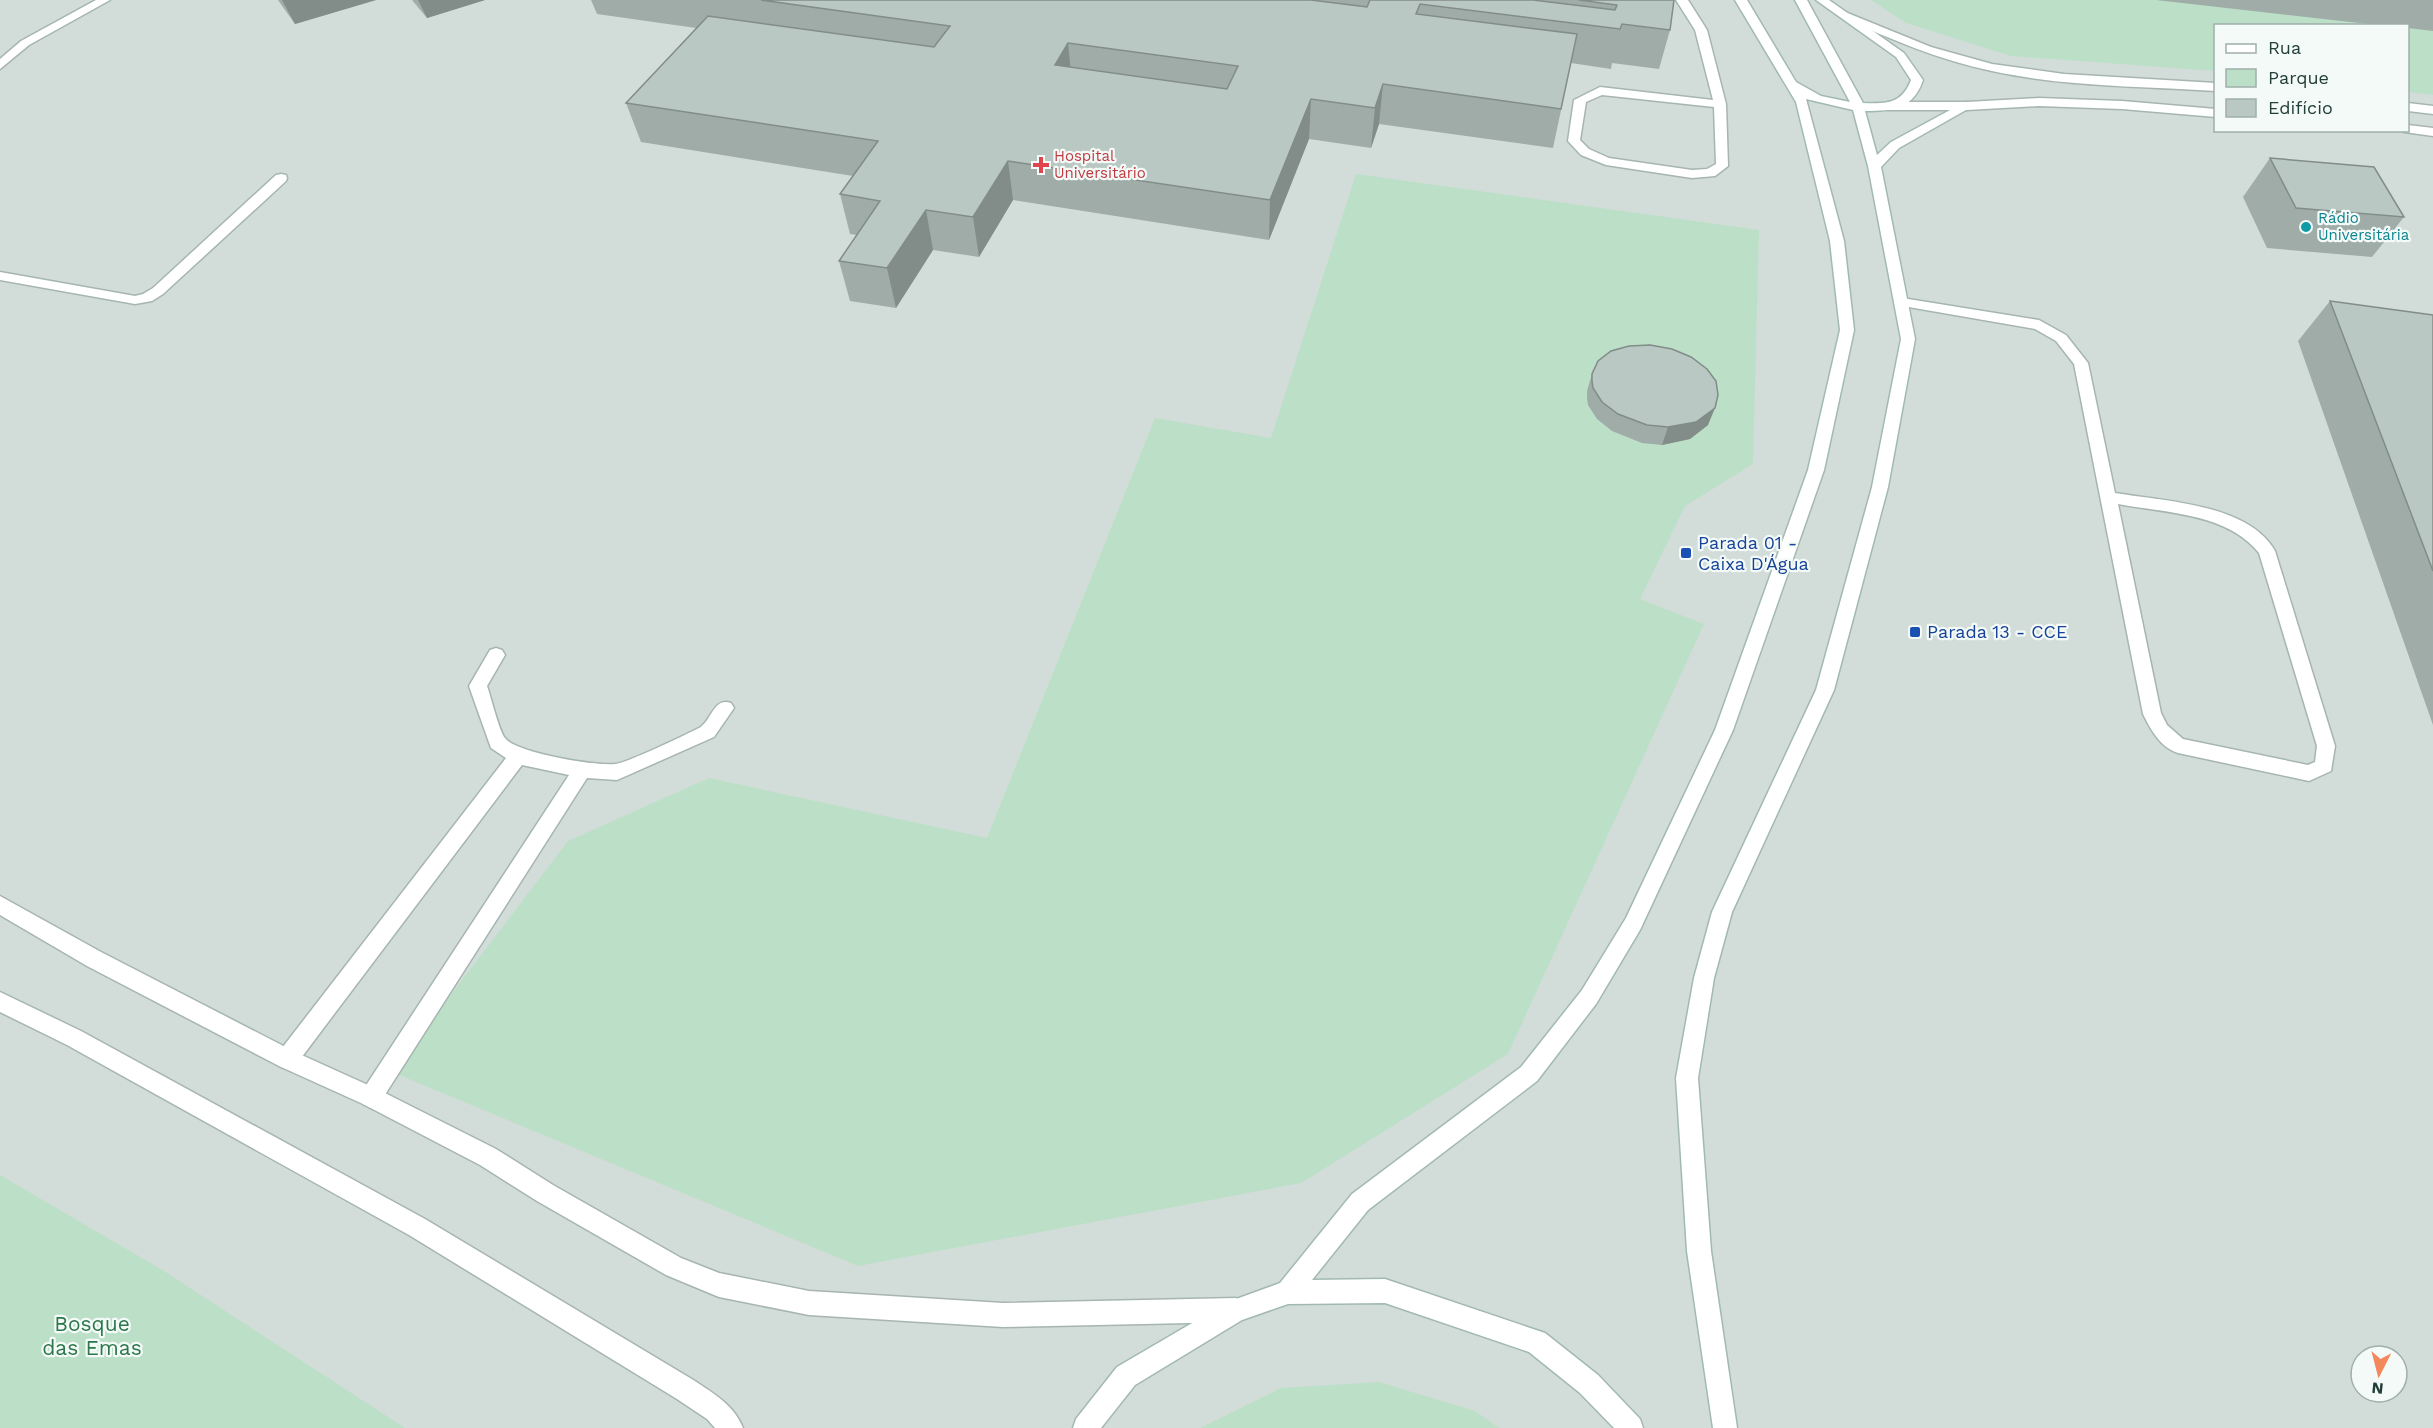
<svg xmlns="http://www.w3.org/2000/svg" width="2433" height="1428" viewBox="0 0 2433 1428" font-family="'Work Sans',sans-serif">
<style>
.built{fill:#d2ddd9;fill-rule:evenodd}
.green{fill:#bcdfc7}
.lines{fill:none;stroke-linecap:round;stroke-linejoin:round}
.service-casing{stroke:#a6b5b1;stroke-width:3}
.minor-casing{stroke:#a6b5b1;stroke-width:3}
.tertiary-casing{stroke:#a6b5b1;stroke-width:3}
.secondary-casing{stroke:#a2b9b2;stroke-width:3}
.service{fill:#fff;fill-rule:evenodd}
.minor{fill:#fff;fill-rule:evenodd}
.tertiary{fill:#fff;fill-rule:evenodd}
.secondary{fill:#fff;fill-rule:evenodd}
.wall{fill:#9faca8}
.shaded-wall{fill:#828c88}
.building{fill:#b9c8c3;stroke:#828c88;stroke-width:1.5;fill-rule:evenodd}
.health-dot{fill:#e0444e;stroke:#f4faf7;stroke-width:2}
.culture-dot{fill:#0f9aa8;stroke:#f4faf7;stroke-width:2}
.transit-dot{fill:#1a4fb4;stroke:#f4faf7;stroke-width:2}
.labels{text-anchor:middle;stroke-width:4.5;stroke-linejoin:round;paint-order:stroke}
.far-health-label{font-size:15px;fill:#be3a42;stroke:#f4faf7;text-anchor:start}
.far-culture-label{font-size:15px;fill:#0d838f;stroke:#f4faf7;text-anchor:start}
.transit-label{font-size:18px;fill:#164399;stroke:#f4faf7;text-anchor:start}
.near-park-label{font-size:21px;fill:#2c774c;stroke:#f4faf7}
</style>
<rect width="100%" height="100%" fill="#e4ede9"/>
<!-- built -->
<path class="built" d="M 0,0 L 2433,0 L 2433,1428 L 0,1428 ZM 2216,26 L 2408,26 L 2408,130 L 2216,130 ZM 2361,1356 L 2397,1356 L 2397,1392 L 2361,1392 Z"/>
<!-- green -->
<path class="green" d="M 1871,0 L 2433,0 L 2433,95 L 2408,92 L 2408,26 L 2216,26 L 2215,71 L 2011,56 L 1906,23 Z
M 1356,174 L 1759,230 L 1753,464 L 1685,506 L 1640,599 L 1704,624 L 1508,1054 L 1301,1183 L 858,1266 L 392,1072 L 568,841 L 709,778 L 987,838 L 1155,418 L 1271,438 Z
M 0,1175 L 164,1271 L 405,1428 L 0,1428 Z
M 1379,1382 L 1475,1411 L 1499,1428 L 1200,1428 L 1281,1388 Z"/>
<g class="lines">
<!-- service casing -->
<g class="service-casing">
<path id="service" d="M 96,0 L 110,0 L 29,45 L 0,69 L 0,59 L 21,41 Z
M 1676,0 L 1688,0 L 1707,30 L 1726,104 L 1728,166 L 1715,176 L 1692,178 L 1606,165 L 1581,155 L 1568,141 L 1574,100 L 1600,87 L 1713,100 L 1695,30 ZM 1602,95 L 1714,107 L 1716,164 L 1707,169 L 1692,170 L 1609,158 L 1589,149 L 1580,140 L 1586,102 Z
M 281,174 L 286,175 L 287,178 L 286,181 L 163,294 L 152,301 L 135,304 L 0,280 L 0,272 L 135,296 L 143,294 L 153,288 L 276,175 Z
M 1902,298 L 2039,320 L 2066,335 L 2088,363 L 2115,493 C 2164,501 2249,504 2275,551 L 2335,746 L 2331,771 L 2309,781 L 2178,753 C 2160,747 2151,730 2143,714 L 2074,364 L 2056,341 L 2035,329 L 1897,305 L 1895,302 L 1897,299 ZM 2118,504 C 2166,513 2227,513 2259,553 L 2317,746 L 2315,762 L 2308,765 L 2183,739 L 2167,725 L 2161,713 Z
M 496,648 L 502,650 L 505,655 L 487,686 C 491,697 499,731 505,738 C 516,753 596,766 615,764 C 627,763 685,735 699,728 C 712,721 713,697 731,703 L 734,708 L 714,737 L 617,780 L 587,778 L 379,1104 L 371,1108 L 363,1104 L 360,1097 L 363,1090 L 569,775 L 522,765 L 295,1066 L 287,1069 L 279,1066 L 276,1059 L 279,1052 L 506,758 L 491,748 L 469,686 L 490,650 Z"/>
</g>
<!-- minor casing -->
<g class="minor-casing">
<path id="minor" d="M 1845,12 L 1931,47 L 1992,64 L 2064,74 L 2216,83 L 2216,91 C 2142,86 2065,87 1992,71 C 1939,60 1890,39 1841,17 L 1839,15 Z
M 2039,98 L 2122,101 L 2216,109 L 2216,117 L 2122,109 L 2039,106 L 1967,110 L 1888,110 L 1882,106 L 1888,102 L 1967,102 Z
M 2408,103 L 2433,106 L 2433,114 L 2408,111 Z
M 2408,125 L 2433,128 L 2433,136 L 2404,132 L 2408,130 Z"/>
</g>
<!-- tertiary casing -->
<g class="tertiary-casing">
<path id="tertiary" d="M 0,896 L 101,952 L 295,1052 L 379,1090 L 496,1149 L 553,1185 L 681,1258 L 719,1273 L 809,1291 L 1003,1303 L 1236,1298 L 1244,1302 L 1248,1310 L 1244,1318 L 1236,1322 L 1003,1327 L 809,1315 L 719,1297 L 666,1275 L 537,1201 L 480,1165 L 363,1104 L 279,1066 L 87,966 L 0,915 Z
M 0,992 L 81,1031 L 425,1219 L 695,1381 C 714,1394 734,1405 743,1428 L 715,1428 L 707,1419 L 677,1399 L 409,1235 L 67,1045 L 0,1012 Z"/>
</g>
<!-- secondary casing -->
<g class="secondary-casing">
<path id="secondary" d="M 1735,0 L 1747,0 L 1796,82 L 1821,96 L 1850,102 L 1795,0 L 1807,0 L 1863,103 C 1886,104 1902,104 1911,80 L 1896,57 L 1816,0 L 1829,0 L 1904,53 L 1923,80 C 1913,109 1894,111 1865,111 L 1877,155 L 1891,142 L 1963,103 L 1967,102 L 1973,106 L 1899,148 L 1881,167 L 1915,339 L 1888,487 L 1834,690 L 1732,912 L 1714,978 L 1698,1078 L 1711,1251 L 1737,1428 L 1713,1428 L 1687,1251 L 1676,1078 L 1694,978 L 1712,912 L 1816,690 L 1872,487 L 1901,339 L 1868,166 L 1853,110 L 1806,99 L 1844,241 L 1854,330 L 1824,470 L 1733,730 L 1640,930 L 1596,1004 L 1537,1081 L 1368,1210 L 1312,1280 L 1385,1279 L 1545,1333 L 1598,1375 L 1640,1419 L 1643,1428 L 1614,1428 L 1580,1393 L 1529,1352 L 1385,1303 L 1288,1304 L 1242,1320 L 1135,1385 L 1101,1428 L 1073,1428 L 1076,1419 L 1117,1367 L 1228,1302 L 1280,1283 L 1352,1194 L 1521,1067 L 1582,990 L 1626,918 L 1715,730 L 1808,470 L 1840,330 L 1830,241 L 1796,102 Z"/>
</g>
<!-- service -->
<use href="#service" class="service"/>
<!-- minor -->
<use href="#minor" class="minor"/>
<!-- tertiary -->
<use href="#tertiary" class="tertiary"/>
<!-- secondary -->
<use href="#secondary" class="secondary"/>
</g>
<!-- wall -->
<path class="wall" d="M 278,0 L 376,0 L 295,24 Z
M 412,0 L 485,0 L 427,18 Z
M 591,0 L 1674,0 L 1670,30 L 1659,69 L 1612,63 L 1611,69 L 1571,63 L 1553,148 L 1379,124 L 1371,148 L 1309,139 L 1269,240 L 1013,200 L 979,257 L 933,250 L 896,308 L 850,301 L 839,261 L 857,235 L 850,234 L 840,194 L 853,176 L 641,142 L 626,103 L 696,28 L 597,14 Z
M 2156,0 L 2433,0 L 2433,31 L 2408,28 L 2408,26 L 2386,26 Z
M 2270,158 L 2404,217 L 2372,257 L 2267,248 L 2243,197 Z
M 2330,301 L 2433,315 L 2433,725 L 2298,341 Z
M 1592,374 L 1708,425 L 1690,439 L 1662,445 L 1642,443 L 1612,431 L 1597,419 L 1588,405 L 1587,398 L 1587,391 Z"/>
<!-- shaded-wall -->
<path class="shaded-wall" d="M 282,0 L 376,0 L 295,24 Z
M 418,0 L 485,0 L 427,18 Z
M 1068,43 L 1072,82 L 1055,65 Z
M 1383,84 L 1379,124 L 1371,148 L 1375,108 Z
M 1311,99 L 1309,139 L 1269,240 L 1270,200 Z
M 1008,161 L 1013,200 L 979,257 L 973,217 Z
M 926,210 L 933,250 L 896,308 L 887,268 Z
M 1715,408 L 1708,425 L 1690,439 L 1662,445 L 1668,427 Z"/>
<!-- building -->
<path class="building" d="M 761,0 L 1311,0 L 1367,7 L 1370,0 L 1533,0 L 1615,10 L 1617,5 L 1579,0 L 1674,0 L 1670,30 L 1622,24 L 1620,29 L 1420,4 L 1416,14 L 1577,34 L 1561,109 L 1383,84 L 1375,108 L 1311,99 L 1270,200 L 1008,161 L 973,217 L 926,210 L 887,268 L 839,261 L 880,201 L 840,194 L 878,141 L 626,103 L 708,16 L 934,47 L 950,26 ZM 1068,43 L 1238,66 L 1227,89 L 1055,65 Z
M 2270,158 L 2374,167 L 2404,217 L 2296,208 Z
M 2330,301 L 2433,315 L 2433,571 Z
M 1650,345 L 1672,349 L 1691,357 L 1707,369 L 1716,381 L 1718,395 L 1715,408 L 1696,422 L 1668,427 L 1647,425 L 1618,414 L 1602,402 L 1593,388 L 1592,381 L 1592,374 L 1598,361 L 1611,351 L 1629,346 Z"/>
<!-- markers -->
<path class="health-dot" d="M1038 156h6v6h6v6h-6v6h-6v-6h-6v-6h6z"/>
<circle class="culture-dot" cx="2306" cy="227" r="6"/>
<g class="transit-dot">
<rect x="1680" y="547" width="12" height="12" rx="3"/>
<rect x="1909" y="626" width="12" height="12" rx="3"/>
</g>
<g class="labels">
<!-- far-health labels -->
<g class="far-health-label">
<text x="1054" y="161">Hospital<tspan x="1054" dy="17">Universitário</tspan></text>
</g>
<!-- far-culture labels -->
<g class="far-culture-label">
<text x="2318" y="223">Rádio<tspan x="2318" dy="17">Universitária</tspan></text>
</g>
<!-- transit labels -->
<g class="transit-label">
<text x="1698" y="549">Parada 01 -<tspan x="1698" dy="21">Caixa D'Água</tspan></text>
<text x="1927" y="638">Parada 13 - CCE</text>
</g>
<!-- near-park labels -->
<g class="near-park-label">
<text x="92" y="1331">Bosque<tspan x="92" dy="24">das Emas</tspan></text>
</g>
</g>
<!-- legend -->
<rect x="2214" y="24" width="195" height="108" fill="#f4faf7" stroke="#a0afab" stroke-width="1.5"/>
<rect x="2226" y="44" width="30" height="9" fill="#ffffff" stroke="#a0afab" stroke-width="1.5"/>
<text x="2268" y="54" font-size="18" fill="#233f39">Rua</text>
<rect x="2226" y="69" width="30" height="18" fill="#bcdfc7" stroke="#a0afab" stroke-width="1.5"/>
<text x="2268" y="84" font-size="18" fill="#233f39">Parque</text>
<rect x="2226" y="99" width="30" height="18" fill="#b9c8c3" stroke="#a0afab" stroke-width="1.5"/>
<text x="2268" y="114" font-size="18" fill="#233f39">Edifício</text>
<!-- north arrow -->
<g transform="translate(2379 1374) rotate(186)"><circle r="28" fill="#f4faf7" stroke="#a0afab" stroke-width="1.5"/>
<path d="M0-4.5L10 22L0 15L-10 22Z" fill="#f3885c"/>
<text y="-9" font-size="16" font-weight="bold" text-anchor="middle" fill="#233f39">N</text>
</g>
</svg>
